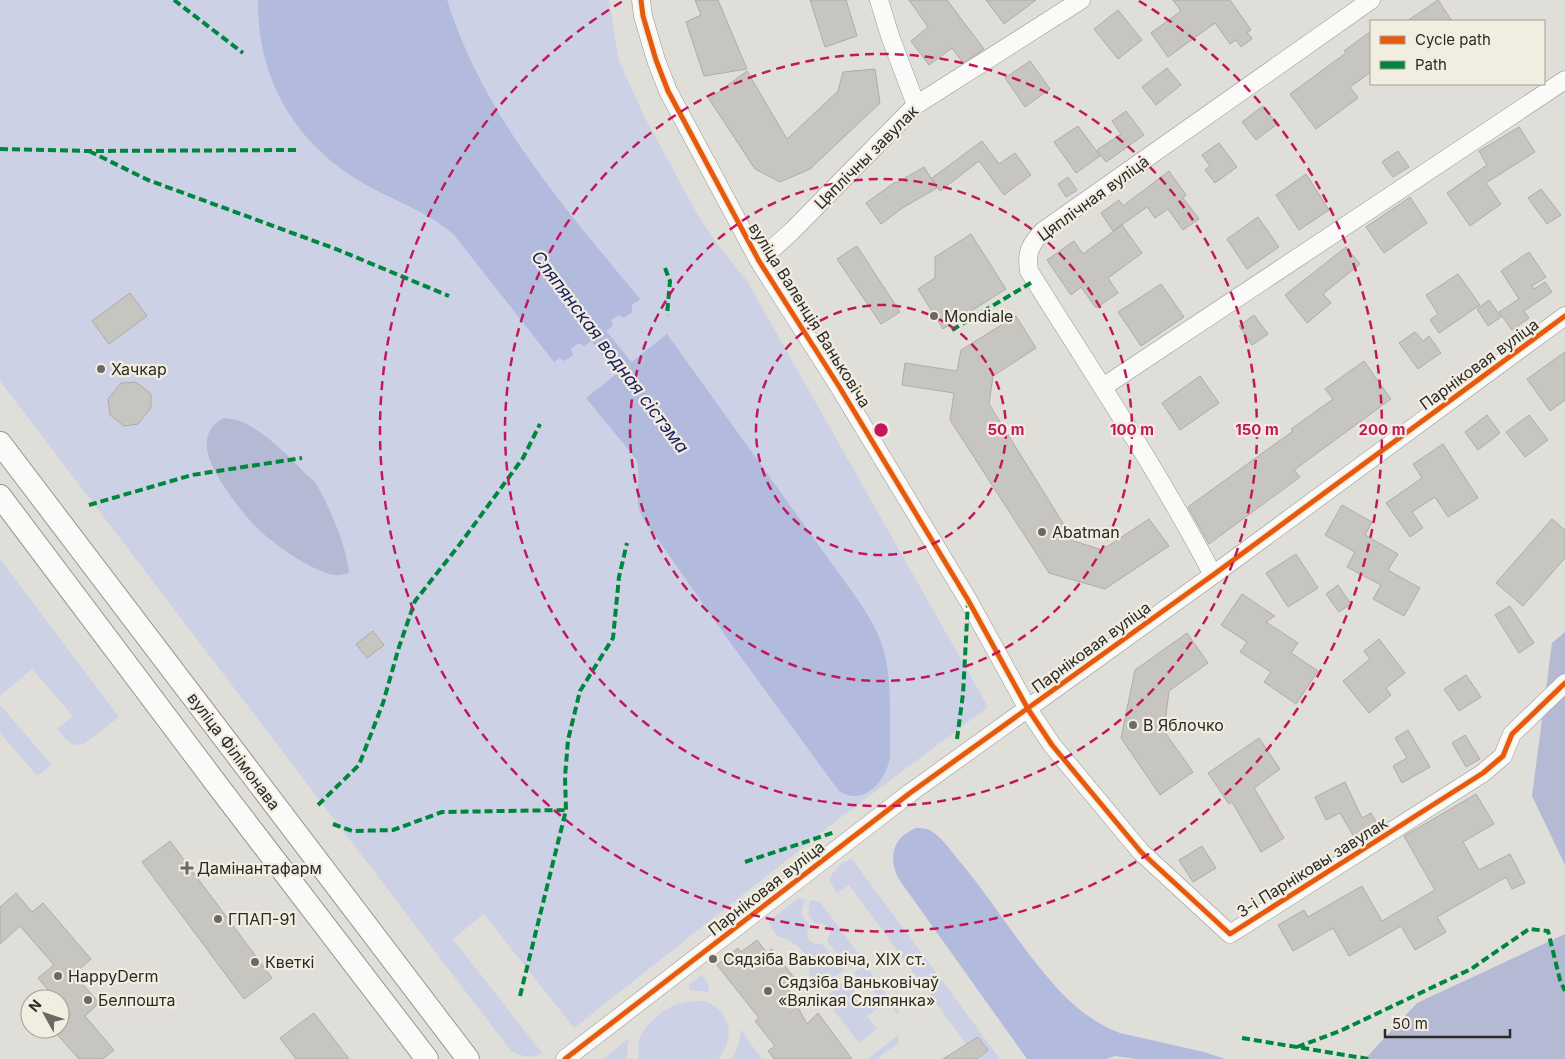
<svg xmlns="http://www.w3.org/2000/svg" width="1565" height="1059" viewBox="0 0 1565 1059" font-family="Inter,sans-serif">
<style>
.green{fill:#ccd1e5}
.forest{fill:#b4bad4}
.water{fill:#b2bade}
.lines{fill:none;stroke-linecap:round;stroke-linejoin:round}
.canal{stroke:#b2bade;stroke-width:18}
.building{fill:#c7c5c0;stroke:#aeaca8}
.minor-casing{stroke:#969590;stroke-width:19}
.major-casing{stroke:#969590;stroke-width:24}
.minor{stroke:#fafaf9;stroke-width:18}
.major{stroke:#fafaf9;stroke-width:22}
.quiet{stroke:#00873e;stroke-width:4;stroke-dasharray:8 4;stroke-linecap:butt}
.cycleway-casing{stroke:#f2ede1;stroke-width:8}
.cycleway{stroke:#e8590c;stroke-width:5}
.ring{fill:none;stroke:#c2185b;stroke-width:2.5;stroke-dasharray:9 6}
.poi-dot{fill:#6b6964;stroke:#f2ede1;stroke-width:2}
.labels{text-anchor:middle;stroke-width:4.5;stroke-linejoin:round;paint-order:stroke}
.street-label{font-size:16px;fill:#2c2a25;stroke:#f2ede1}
.poi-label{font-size:16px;fill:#2c2a25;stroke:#f2ede1;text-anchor:start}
.water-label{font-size:18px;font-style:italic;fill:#1e2260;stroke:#f2ede1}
.centre{fill:#c2185b;stroke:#f2ede1;stroke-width:2.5}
.ring-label{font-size:15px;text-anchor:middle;font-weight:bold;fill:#c2185b;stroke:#f2ede1;stroke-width:4.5;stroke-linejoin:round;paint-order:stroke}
</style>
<rect width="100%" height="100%" fill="#e0ded8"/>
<!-- green -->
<path class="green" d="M 0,0 L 609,0 L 619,61 L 644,116 L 700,219 L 718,245 L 747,281 L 988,707 L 840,818 L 574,1028 L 484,914 L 453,939 L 542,1053 C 529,1059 525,1057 511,1051 L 0,381 Z
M 0,559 L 119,717 L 84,744 C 71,748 66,739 57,729 L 73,716 L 32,669 L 0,696 Z
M 0,705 L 52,765 L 37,776 L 0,733 Z
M 852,859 L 1000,1059 L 977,1059 L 988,1050 L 978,1037 L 967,1045 L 849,885 L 837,893 L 829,880 C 834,870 841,862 852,859 Z
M 798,898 L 805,900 L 801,914 L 810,926 L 807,932 L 809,940 L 815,944 L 822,944 L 844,970 L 818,990 L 809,980 C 812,962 805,949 788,940 C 785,938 780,938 777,935 C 773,932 771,926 768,922 Z
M 810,900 L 820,902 L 860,956 L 848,967 L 827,941 L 830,932 L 826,925 L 814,923 L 808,914 Z
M 865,965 L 899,1011 L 897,1014 L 887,1001 L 867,1016 L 877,1029 L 859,1043 L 824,998 L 848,978 L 857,989 L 852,993 L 863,1008 L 878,997 L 867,982 L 863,984 L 854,973 Z
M 702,975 L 709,986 L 708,992 L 690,990 L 689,985 Z
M 705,1001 C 721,1007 732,1023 728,1040 C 727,1047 722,1054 718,1059 L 639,1059 C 638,1051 637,1042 641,1035 C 649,1021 665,1007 681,1003 C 689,1001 697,1001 705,1001 Z
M 740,1029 L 762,1059 L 731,1059 C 738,1050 741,1040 740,1029 Z
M 898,1035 L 899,1042 L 877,1059 L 868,1059 Z
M 628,1039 L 627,1059 L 603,1059 Z"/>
<!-- forest -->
<path class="forest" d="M 225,418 C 255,420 284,452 304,472 C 309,477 316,482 319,489 C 331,510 347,549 349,573 C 343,574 339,576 334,575 C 311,571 272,543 256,527 C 242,513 212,474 208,454 C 204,438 210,423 225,418 Z
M 1565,632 L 1565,865 L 1532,796 L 1552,643 Z
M 1565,934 L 1565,1059 L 1365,1059 L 1417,1003 Z"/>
<!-- water -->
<path class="water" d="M 258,0 L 447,0 C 484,117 563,206 640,299 L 632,305 L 632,312 L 624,318 L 619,315 L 611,320 L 613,326 L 604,332 L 598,329 L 591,334 L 593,340 L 584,346 L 579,343 L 571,349 L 573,355 L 564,361 L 560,358 L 554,362 L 454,235 C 428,212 402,204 372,188 C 299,149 257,83 258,0 Z
M 667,334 L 858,600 C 868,615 878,631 883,648 C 893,683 889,721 890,757 C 886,781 864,807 839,791 L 732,645 L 642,517 C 632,495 643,480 636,459 L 586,398 Z
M 916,828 C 923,828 928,828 934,833 C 945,841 953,854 962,864 C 993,902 1018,943 1050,980 C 1068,1002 1094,1024 1120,1033 L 1204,1052 L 1225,1059 L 1136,1059 L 1115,1056 L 1106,1059 L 1027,1059 L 898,878 C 888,857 893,837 916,828 Z"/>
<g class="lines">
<!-- canal -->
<path class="canal" d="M 580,313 L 639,386"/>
</g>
<!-- building -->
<path class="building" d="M 695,0 L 718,0 L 747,69 L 704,76 L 686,22 L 701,15 Z
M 810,0 L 846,0 L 857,36 L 825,47 Z
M 909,0 L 947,0 L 984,49 L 963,63 L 952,48 L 929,65 L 911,41 L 928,27 Z
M 986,0 L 1036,0 L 1004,24 Z
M 1173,0 L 1230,0 L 1251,30 L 1247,32 L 1252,39 L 1241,47 L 1236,40 L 1230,44 L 1215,23 L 1168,57 L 1151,33 L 1181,11 Z
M 1438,0 L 1452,21 L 1407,21 Z
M 1118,10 L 1142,40 L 1118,59 L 1094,29 Z
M 1371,31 L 1371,72 L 1350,87 L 1358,98 L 1316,129 L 1290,94 L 1346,53 L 1344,51 Z
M 1030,61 L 1050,89 L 1025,107 L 1005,78 Z
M 1167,68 L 1181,85 L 1156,105 L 1142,87 Z
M 875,69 L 880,103 L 810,169 L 780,182 L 755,169 L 709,99 L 747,71 L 787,139 L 838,91 L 843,72 Z
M 1263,106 L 1277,124 L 1256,140 L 1242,122 Z
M 1126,111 L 1144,135 L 1106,162 L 1097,150 L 1121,134 L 1112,121 Z
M 1078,126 L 1100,156 L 1076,173 L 1054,142 Z
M 1519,127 L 1535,152 L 1486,183 L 1501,204 L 1470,226 L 1447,193 L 1487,165 L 1479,151 Z
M 982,141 L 999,164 L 1015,153 L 1031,175 L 1004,195 L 979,161 L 940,191 L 932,178 Z
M 1219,143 L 1237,167 L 1215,183 L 1205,170 L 1210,166 L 1202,155 Z
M 1398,151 L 1409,167 L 1393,177 L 1382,162 Z
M 924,167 L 937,188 L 904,207 L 881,224 L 866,203 L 895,182 L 896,183 Z
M 1169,171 L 1186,195 L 1183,198 L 1199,219 L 1183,230 L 1168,209 L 1155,218 L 1147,207 L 1113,231 L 1101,213 L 1119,200 L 1123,206 Z
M 1306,174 L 1329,210 L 1299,230 L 1276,195 Z
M 1068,177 L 1077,190 L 1066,197 L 1058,184 Z
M 1541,189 L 1561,215 L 1547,224 L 1528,198 Z
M 1410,197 L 1427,223 L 1384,253 L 1366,227 Z
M 1258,217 L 1279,247 L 1247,269 L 1227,239 Z
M 1122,225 L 1142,253 L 1108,278 L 1118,293 L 1096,308 L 1081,287 L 1071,295 L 1047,260 L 1074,241 L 1083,254 Z
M 971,234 L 1006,289 L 943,329 L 918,289 L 935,278 L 935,257 Z
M 857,246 L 900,312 L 881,324 L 837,259 Z
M 1346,247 L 1360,264 L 1323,294 L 1331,303 L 1307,323 L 1285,295 Z
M 1529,252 L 1546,277 L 1532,286 L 1534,289 L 1545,282 L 1552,292 L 1524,311 L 1529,318 L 1512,330 L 1499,312 L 1519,299 L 1501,271 Z
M 1458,274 L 1480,305 L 1439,333 L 1430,320 L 1438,314 L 1426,295 Z
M 1161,284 L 1184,317 L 1141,346 L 1118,312 Z
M 130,293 L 147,316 L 109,344 L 92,321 Z
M 1489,300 L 1501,317 L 1488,326 L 1477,309 Z
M 1254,315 L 1268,334 L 1252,345 L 1239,326 Z
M 1016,316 L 1036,348 L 993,376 L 989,404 L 1074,541 L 1102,550 L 1149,519 L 1169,546 L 1105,589 L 1049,573 L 950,420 L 954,393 L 902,385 L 905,363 L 957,371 L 961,350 Z
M 1415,332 L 1423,341 L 1429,336 L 1441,353 L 1418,369 L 1399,343 Z
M 1565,352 L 1565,400 L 1550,411 L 1527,379 Z
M 1364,361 L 1391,399 L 1294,470 L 1300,477 L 1209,544 L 1188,507 L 1293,431 L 1291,429 L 1333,399 L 1325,389 Z
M 1200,376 L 1219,403 L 1180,430 L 1162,403 Z
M 136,382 L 151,394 L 151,408 L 138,424 L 124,426 L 110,415 L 108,399 L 121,383 Z
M 1487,415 L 1500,433 L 1478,450 L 1465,432 Z
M 1529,415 L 1548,440 L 1525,457 L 1506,432 Z
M 1443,444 L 1478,498 L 1448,517 L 1435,497 L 1412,512 L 1423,528 L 1410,537 L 1386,503 L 1422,478 L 1413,464 Z
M 1342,505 L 1372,522 L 1365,535 L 1398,554 L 1388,570 L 1420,588 L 1404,616 L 1373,599 L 1381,585 L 1347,567 L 1355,552 L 1325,535 Z
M 1552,519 L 1565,530 L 1565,558 L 1523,606 L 1496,583 Z
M 1296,554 L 1318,588 L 1288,607 L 1266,573 Z
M 1338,585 L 1351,604 L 1339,612 L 1326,594 Z
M 1242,594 L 1275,616 L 1266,622 L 1298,643 L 1291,653 L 1318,671 L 1296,704 L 1264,682 L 1271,672 L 1240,652 L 1247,642 L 1221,625 Z
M 1510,606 L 1534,643 L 1519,653 L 1495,615 Z
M 373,631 L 384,645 L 367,658 L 356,644 Z
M 1187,633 L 1208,663 L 1169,691 L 1164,731 L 1193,772 L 1160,795 L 1121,738 L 1135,670 Z
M 1379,639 L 1405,673 L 1386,688 L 1391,695 L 1369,713 L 1343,681 L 1370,659 L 1364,651 Z
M 1466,675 L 1481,697 L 1459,711 L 1444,689 Z
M 1408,730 L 1430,767 L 1402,783 L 1393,766 L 1407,758 L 1395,738 Z
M 1465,735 L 1480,759 L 1466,767 L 1452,743 Z
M 1259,738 L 1280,769 L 1254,788 L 1284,838 L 1261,852 L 1232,802 L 1229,804 L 1208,773 Z
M 1345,782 L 1362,818 L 1371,813 L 1379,827 L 1356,840 L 1340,813 L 1326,820 L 1315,797 Z
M 1476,794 L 1494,824 L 1463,842 L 1479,870 L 1510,854 L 1525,883 L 1512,889 L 1506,877 L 1437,917 L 1446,932 L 1415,950 L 1401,926 L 1349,956 L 1333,928 L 1293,951 L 1278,925 L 1304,910 L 1308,917 L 1362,886 L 1382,921 L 1435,890 L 1404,836 Z
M 170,841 L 272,978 L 244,999 L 142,862 Z
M 1202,846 L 1216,868 L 1193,882 L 1179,860 Z
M 16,893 L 32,912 L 43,903 L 91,959 L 74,974 L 99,1003 L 85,1016 L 114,1050 L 103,1059 L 79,1059 L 53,1030 L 60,1029 L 60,1024 L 70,1015 L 60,1003 L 60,999 L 56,999 L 38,978 L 54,965 L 20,926 L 0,944 L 0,907 Z
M 757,940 L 767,953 L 772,949 L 798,983 L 789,991 L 807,1024 L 818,1013 L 852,1059 L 774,1059 L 768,1051 L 775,1046 L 755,1021 L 759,1018 L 717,965 L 738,948 L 741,952 Z
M 314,1013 L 349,1059 L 296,1059 L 280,1038 Z
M 978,1037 L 988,1050 L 977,1059 L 943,1059 Z"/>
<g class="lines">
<!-- minor casing -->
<g class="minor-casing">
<path id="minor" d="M 641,0 L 643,16 L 656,60 L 668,91 L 759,261 L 840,388 L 968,600 L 1028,709 L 1052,745 L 1141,852 L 1230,934 L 1483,773 L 1503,756 L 1512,734 L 1565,683
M 879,0 L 890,36 L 916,105
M 759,261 L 792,231 L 916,105 L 1081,0
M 1103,387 L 1565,80
M 1213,575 C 1158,470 1092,372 1029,271 C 1026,252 1030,245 1043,231 L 1371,0
M 565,1059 L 910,793 L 1213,575 L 1565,316"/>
</g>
<!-- major casing -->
<g class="major-casing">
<path id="major" d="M 0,443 L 468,1059
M 0,496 L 218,786 L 427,1059"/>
</g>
<!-- minor -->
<use href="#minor" class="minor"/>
<!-- major -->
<use href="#major" class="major"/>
<!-- quiet -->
<path class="quiet" d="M 174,0 L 243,53
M 0,149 L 89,151 L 297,150
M 89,151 L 148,180 L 336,249 L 449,296
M 665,268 L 670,281 L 667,315
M 952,330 L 1034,281
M 89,505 L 192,475 L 302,458
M 957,739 L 963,694 L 968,602
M 318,805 L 359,765 L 383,703 L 399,647 L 415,601 L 460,544 L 523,458 L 540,424
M 333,824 L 352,831 L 393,830 L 442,812 L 566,810
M 745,862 L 835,832
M 520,996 L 566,810 L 565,777 L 568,740 L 580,691 L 613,638 L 619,577 L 627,543
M 1242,1038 L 1369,1059
M 1297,1047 L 1340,1031 L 1471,969 L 1529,929 L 1548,931 L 1560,980 L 1565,991"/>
<!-- cycleway casing -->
<g class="cycleway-casing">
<path id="cycleway" d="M 641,0 L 643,16 L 656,60 L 668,91 L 759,261 L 840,388 L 968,600 L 1028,709 L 1052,745 L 1141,852 L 1230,934 L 1483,773 L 1503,756 L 1512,734 L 1565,683
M 565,1059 L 910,793 L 1213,575 L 1565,316"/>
</g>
<!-- cycleway -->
<use href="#cycleway" class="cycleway"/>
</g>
<!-- distance rings -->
<g class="ring">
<circle cx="881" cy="430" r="125"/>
<circle cx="881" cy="430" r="251"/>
<circle cx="881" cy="430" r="376"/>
<path d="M1139 1A501 501 0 1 1 623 1"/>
</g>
<!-- markers -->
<g class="poi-dot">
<circle cx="934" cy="316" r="5"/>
<circle cx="101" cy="369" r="5"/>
<circle cx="1042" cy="532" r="5"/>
<circle cx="1133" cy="725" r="5"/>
<path d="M184.5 860.5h5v5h5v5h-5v5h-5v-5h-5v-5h5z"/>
<circle cx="218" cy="919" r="5"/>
<circle cx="713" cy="959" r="5"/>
<circle cx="255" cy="962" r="5"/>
<circle cx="58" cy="976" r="5"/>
<circle cx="768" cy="991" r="5"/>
<circle cx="88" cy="1000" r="5"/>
</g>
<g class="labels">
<!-- street labels -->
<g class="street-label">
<text transform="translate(866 157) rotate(-45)" y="6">Цяплічны завулак</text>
<text transform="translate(1093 198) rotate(-36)" y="6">Цяплічная вуліца</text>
<text transform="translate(810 315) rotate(58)" y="6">вуліца Валенція Ваньковіча</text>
<text transform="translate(1479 364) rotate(-36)" y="6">Парніковая вуліца</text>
<text transform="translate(1091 647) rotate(-36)" y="6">Парніковая вуліца</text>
<text transform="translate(234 751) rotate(53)" y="6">вуліца Філімонава</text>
<text transform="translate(1312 867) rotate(-32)" y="6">3-і Парніковы завулак</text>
<text transform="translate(766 888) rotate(-38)" y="6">Парніковая вуліца</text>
</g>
<!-- poi labels -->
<g class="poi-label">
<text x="944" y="322">Mondiale</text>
<text x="111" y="375">Хачкар</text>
<text x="1052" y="538">Abatman</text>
<text x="1143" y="731">В Яблочко</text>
<text x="197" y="874">Дамінантафарм</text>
<text x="228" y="925">ГПАП-91</text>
<text x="723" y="965">Сядзіба Ваьковіча, XIX ст.</text>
<text x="265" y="968">Кветкі</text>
<text x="68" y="982">HappyDerm</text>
<text x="778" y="988">Сядзіба Ваньковічаў<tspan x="778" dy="18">«Вялікая Сляпянка»</tspan></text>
<text x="98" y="1006">Белпошта</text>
</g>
<!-- water labels -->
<g class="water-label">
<text transform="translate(610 352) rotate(53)" y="6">Сляпянская водная сістэма</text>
</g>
</g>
<circle cx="881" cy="430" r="8" class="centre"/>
<g class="ring-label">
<text x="1006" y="435">50 m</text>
<text x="1132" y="435">100 m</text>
<text x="1257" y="435">150 m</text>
<text x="1382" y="435">200 m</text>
</g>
<!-- legend -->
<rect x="1370" y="20" width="175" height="65" fill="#f2ede1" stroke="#a39f96"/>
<rect x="1380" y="36" width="25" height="8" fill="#e8590c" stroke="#a39f96"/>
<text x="1415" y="45" font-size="15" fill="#2c2a25">Cycle path</text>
<rect x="1380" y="61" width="25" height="8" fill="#00873e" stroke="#a39f96"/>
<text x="1415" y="70" font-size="15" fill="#2c2a25">Path</text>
<!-- north arrow -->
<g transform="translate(45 1014) rotate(310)"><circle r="24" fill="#f2ede1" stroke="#a39f96"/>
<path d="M0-4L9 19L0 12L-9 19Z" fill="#6b6964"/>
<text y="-8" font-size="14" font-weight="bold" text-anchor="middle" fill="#2c2a25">N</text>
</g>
<!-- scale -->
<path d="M1385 1029v8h125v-8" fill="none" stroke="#2c2a25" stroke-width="2.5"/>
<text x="1392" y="1029" font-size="15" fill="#2c2a25" stroke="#f2ede1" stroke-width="4" paint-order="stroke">50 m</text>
</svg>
